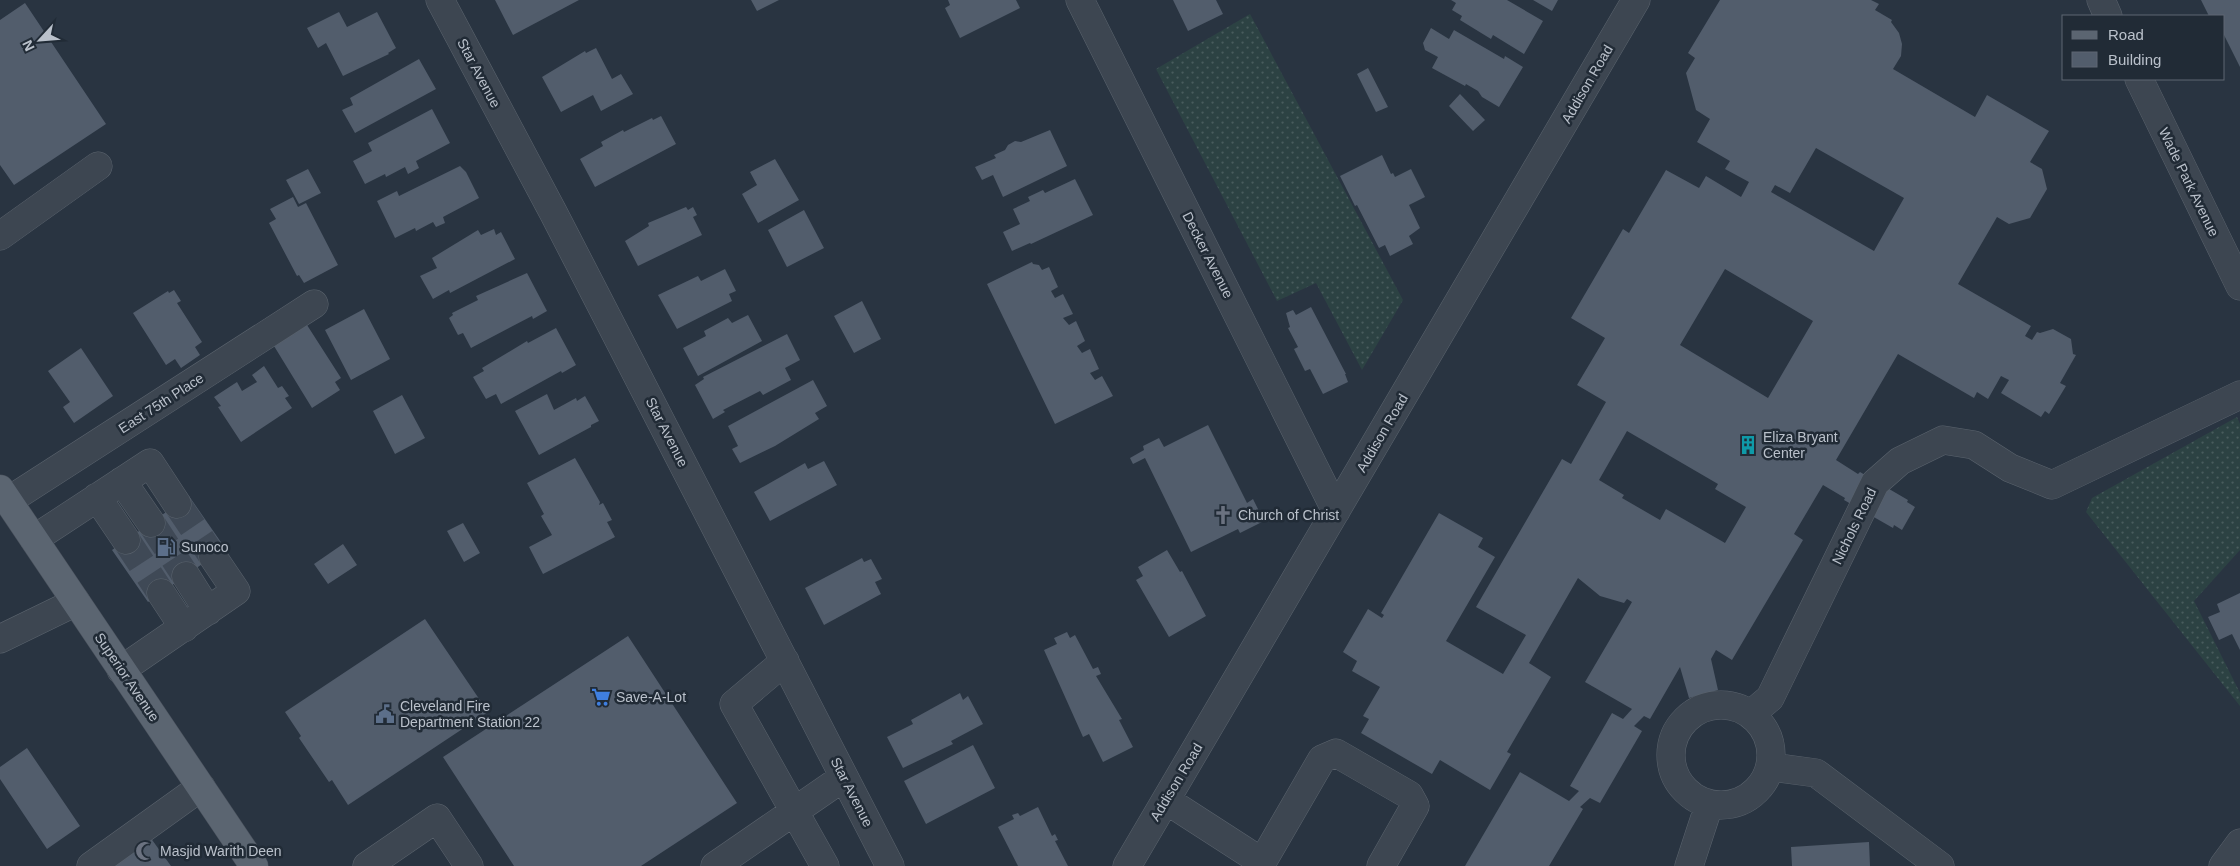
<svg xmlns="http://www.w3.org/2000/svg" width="2240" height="866" viewBox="0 0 2240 866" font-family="Helvetica,sans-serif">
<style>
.grass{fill:url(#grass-dots)}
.building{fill:#525d6c;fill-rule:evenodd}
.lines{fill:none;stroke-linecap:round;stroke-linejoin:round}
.minor-tunnel{stroke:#3f4956;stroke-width:28;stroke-dasharray:28 14;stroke-linecap:butt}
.minor-casing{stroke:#5b646e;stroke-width:29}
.major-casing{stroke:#474f5a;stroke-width:29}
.minor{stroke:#3d4651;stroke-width:28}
.major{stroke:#5b6571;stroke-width:28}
.labels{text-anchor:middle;stroke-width:5;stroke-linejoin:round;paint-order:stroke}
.street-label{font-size:14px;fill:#bac1cb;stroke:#212b36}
.poi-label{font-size:14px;fill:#bac1cb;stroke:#212b36;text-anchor:start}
</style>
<defs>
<pattern id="grass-dots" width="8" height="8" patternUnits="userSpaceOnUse" patternTransform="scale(1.25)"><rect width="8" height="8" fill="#2c4243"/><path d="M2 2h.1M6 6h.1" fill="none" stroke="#485c5d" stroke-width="1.8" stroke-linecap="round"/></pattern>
</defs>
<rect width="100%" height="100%" fill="#293441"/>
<!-- grass -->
<path class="grass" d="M 1250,14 L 1403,300 L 1362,370 L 1316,283 L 1277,301 L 1156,69 Z
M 2237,417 L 2240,424 L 2240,550 L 2194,601 L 2240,693 L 2240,706 L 2086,512 L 2092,498 Z"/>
<!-- building -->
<path class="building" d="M 495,0 L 579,0 L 513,35 Z
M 751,0 L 779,0 L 757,11 Z
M 948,0 L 1016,0 L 1020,8 L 960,38 L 945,8 L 950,5 Z
M 1173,0 L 1216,0 L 1223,14 L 1188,31 Z
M 1451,0 L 1507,0 L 1543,21 L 1524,54 L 1493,35 L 1491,39 L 1460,20 L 1462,16 L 1452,10 L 1456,3 Z
M 1533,0 L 1558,0 L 1552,11 Z
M 1720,0 L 1871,0 L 1879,4 L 1875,10 L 1892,20 L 1891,22 L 1899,33 L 1902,44 L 1901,56 L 1893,69 L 1975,117 L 1987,95 L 2049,131 L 2030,162 L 2042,169 L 2047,189 L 2030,218 L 2009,224 L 1997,217 L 1958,284 L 2031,326 L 2025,336 L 2032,340 L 2037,332 L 2040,333 L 2053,329 L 2071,339 L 2073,354 L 2076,355 L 2060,383 L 2066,386 L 2049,414 L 2045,411 L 2041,417 L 2001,393 L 2009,380 L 2001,376 L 1988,399 L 1977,392 L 1974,398 L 1898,354 L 1836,460 L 1858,474 L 1860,472 L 1908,500 L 1907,502 L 1915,507 L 1902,530 L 1894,525 L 1893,528 L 1844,500 L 1845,498 L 1823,485 L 1794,534 L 1803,540 L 1732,660 L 1716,650 L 1711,659 L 1718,690 L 1689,698 L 1680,667 L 1650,719 L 1644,716 L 1634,726 L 1642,731 L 1600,803 L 1590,798 L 1580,807 L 1583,809 L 1549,866 L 1465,866 L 1520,772 L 1569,801 L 1579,791 L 1570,786 L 1612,713 L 1623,719 L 1632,709 L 1585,682 L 1632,602 L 1627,599 L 1624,603 L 1600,596 L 1578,578 L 1529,663 L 1551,677 L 1507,752 L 1511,754 L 1490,790 L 1440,760 L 1432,774 L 1361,733 L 1369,719 L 1363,716 L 1380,687 L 1352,671 L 1357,661 L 1343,652 L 1368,609 L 1382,618 L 1384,615 L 1381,613 L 1439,513 L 1483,538 L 1478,547 L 1495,557 L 1446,641 L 1503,674 L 1526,635 L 1476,607 L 1562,459 L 1571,464 L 1606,402 L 1577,385 L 1605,338 L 1571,318 L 1623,229 L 1629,233 L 1666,170 L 1699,188 L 1706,176 L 1741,197 L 1749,182 L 1725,169 L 1730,161 L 1697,142 L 1710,119 L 1696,110 L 1686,73 L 1695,58 L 1688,53 ZM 1816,148 L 1904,198 L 1874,251 L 1771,192 L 1775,185 L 1790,193 ZM 1725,269 L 1813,321 L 1768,398 L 1680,345 ZM 1627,431 L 1718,484 L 1715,489 L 1746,507 L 1725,543 L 1666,509 L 1660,520 L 1622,498 L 1624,495 L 1599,480 Z
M 2201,0 L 2240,0 L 2240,67 L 2224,35 L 2224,16 L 2209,16 Z
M 25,3 L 106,124 L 14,185 L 0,165 L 0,20 Z
M 339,12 L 347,27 L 377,12 L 396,48 L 388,53 L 389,54 L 343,76 L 326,43 L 318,48 L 307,28 Z
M 1431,28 L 1449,39 L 1454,30 L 1504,59 L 1505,56 L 1523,67 L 1499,107 L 1482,97 L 1478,91 L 1466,84 L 1465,86 L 1432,68 L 1438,57 L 1425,50 L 1423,43 Z
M 596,48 L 612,79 L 621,74 L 633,94 L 601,111 L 593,95 L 561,112 L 542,77 L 585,51 L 586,53 Z
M 419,59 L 436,89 L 355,133 L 342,110 L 353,105 L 350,98 Z
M 1368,68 L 1388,107 L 1376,112 L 1357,74 Z
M 1460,94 L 1485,120 L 1473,131 L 1449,106 Z
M 432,109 L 450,143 L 416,161 L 419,168 L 408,174 L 405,167 L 386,177 L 385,174 L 365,184 L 353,161 L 372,151 L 368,143 Z
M 661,116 L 676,144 L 595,187 L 580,159 L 603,146 L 601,142 L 623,130 L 624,132 L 652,118 L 653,120 Z
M 1050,130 L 1067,166 L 1003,197 L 993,175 L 982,180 L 975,167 L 996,158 L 994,155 L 1005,150 L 1008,145 L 1015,141 L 1021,142 Z
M 1382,155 L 1391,174 L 1393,173 L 1395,177 L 1411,169 L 1425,197 L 1409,205 L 1420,228 L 1409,236 L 1413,244 L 1390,256 L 1385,245 L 1379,248 L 1357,205 L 1355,206 L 1340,176 Z
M 775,159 L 799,200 L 758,223 L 742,194 L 757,185 L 750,172 Z
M 460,166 L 466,172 L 479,198 L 443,217 L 445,223 L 436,227 L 433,222 L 416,231 L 415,228 L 395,238 L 377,201 L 397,191 L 399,196 Z
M 308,169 L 321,193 L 299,204 L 286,180 Z
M 1075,179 L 1093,215 L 1031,244 L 1030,243 L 1012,251 L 1003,232 L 1020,224 L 1013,209 L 1030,201 L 1028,197 L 1043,190 L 1045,193 Z
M 293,197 L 298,207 L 306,203 L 338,265 L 304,283 L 299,275 L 297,276 L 269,223 L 276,219 L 270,209 Z
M 686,207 L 688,210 L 693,207 L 697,215 L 693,217 L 702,235 L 638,266 L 625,241 L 649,226 L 648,223 Z
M 804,210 L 824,248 L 787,267 L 768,230 Z
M 494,229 L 496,235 L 501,232 L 515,259 L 450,293 L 449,290 L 433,299 L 420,276 L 437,268 L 432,258 L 478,230 L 481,235 Z
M 1032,262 L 1033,264 L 1039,265 L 1042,270 L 1049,267 L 1058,287 L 1051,291 L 1055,298 L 1063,294 L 1073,314 L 1063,318 L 1069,325 L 1076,321 L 1085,341 L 1077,346 L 1082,353 L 1090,349 L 1099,369 L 1090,373 L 1095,380 L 1102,376 L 1113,396 L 1055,424 L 987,284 Z
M 725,269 L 736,291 L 729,294 L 732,301 L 677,329 L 658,295 L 698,276 L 701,281 Z
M 527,273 L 547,311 L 533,319 L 532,316 L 471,348 L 463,333 L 458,335 L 449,318 L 453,315 L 452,313 L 478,300 L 476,296 Z
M 174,290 L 181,301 L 177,303 L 202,342 L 195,347 L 200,355 L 181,368 L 175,359 L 166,365 L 133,313 L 168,291 L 169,293 Z
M 862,301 L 881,339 L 854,353 L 834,316 Z
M 1311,307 L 1346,374 L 1345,374 L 1348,382 L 1323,394 L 1310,369 L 1305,371 L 1294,349 L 1298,347 L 1288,328 L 1290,327 L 1286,313 L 1293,310 L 1296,315 Z
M 364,309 L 390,359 L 351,380 L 325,330 Z
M 748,315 L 762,341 L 698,376 L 683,348 L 706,336 L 704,331 L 728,318 L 732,323 Z
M 307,325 L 341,378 L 335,382 L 340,390 L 312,408 L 274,346 Z
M 556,328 L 576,365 L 562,373 L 561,371 L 501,404 L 496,394 L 486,399 L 473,377 L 484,371 L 482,368 L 527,341 L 528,343 Z
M 787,334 L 800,360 L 785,368 L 791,380 L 763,395 L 760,391 L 723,410 L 725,412 L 713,419 L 695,385 L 704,379 L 703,377 Z
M 81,348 L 113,396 L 74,423 L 63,407 L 70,402 L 48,371 Z
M 264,366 L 278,388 L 282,386 L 289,396 L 285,398 L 292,408 L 241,442 L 218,407 L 221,406 L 214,397 L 237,382 L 242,391 L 257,382 L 252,375 Z
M 813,380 L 827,406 L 815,413 L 819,419 L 775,446 L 740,463 L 732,449 L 738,446 L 728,426 Z
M 547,394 L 554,410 L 576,398 L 577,401 L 585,396 L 599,421 L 591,425 L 591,427 L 539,455 L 515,411 Z
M 402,395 L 425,438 L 395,454 L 373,411 Z
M 1208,425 L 1247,503 L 1253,499 L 1264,521 L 1240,533 L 1238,529 L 1191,552 L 1145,458 L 1133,464 L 1130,458 L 1144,450 L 1143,446 L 1159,438 L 1164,447 Z
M 575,458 L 600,502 L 599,505 L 603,503 L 612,520 L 607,522 L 615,537 L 543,574 L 529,547 L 552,535 L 541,516 L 544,514 L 527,483 Z
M 824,461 L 837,485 L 770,521 L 754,492 L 805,463 L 808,469 Z
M 189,496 L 225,548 L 148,602 L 112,550 Z
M 463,523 L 480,553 L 464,562 L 447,531 Z
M 343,544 L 357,565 L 328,584 L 314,564 Z
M 1167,550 L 1180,572 L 1182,571 L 1206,616 L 1169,637 L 1136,580 L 1143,576 L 1138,567 Z
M 862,558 L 864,562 L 871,559 L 882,579 L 875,582 L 881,594 L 824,625 L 805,588 Z
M 2240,593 L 2240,650 L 2232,634 L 2219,640 L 2208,617 L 2220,612 L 2217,604 Z
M 425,619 L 488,712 L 348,805 L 332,780 L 329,782 L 299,738 L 301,736 L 285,712 Z
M 1067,632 L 1070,638 L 1075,635 L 1093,669 L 1098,667 L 1101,674 L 1096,676 L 1122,719 L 1119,720 L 1133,747 L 1103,762 L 1089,734 L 1083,737 L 1044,650 L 1057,644 L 1054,638 Z
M 628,636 L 737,803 L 641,866 L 514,866 L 443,757 Z
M 960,693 L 963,700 L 968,696 L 983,724 L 951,741 L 953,744 L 903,768 L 887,737 L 913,724 L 911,720 Z
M 973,745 L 995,788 L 926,824 L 904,781 Z
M 27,748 L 80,826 L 47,849 L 0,779 L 0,767 Z
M 1038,807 L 1052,836 L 1055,834 L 1058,840 L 1055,841 L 1068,866 L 1018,866 L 998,827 L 1014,819 L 1012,815 L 1018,813 L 1020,816 Z
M 150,837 L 171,866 L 109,866 Z
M 1869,842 L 1870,866 L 1792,866 L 1791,847 Z"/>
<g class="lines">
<!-- minor-tunnel -->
<path class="minor-tunnel" d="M 177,504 L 213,557
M 151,523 L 186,576
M 126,540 L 161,593"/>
<!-- minor casing -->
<g class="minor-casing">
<path id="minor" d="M 440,0 L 554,214 L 890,866
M 1080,0 L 1336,511
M 2101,0 L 2108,16
M 2139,79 L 2240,286
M 0,236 L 98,166
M 122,481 L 151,523
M 97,497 L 126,540
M 8,501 L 314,304
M 34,539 L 150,463 L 177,504
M 186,576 L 208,611
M 161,593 L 184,628
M 0,639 L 76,602
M 785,661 L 734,704 L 825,866
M 121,670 L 236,591 L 213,557
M1671 755a50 50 0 1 1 100 0a50 50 0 1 1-100 0Z
M 1751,714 L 1770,698 L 1875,483 L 1900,461 L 1943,440 L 1974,445 L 2010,468 L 2052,485 L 2240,395
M 1771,767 L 1816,773 L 1940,866
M 1166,800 L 1262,862
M 91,866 L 201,787
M 367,866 L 437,818 L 469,866
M 715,866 L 844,777
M 1127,866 L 1636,0
M 1260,866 L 1322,759 L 1336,753 L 1409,795 L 1415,806 L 1381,866
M 1689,866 L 1709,805
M 2223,866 L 2240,843"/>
</g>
<!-- major casing -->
<g class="major-casing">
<path id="major" d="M 0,489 L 254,866"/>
</g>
<!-- minor -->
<use href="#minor" class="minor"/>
<!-- major -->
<use href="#major" class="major"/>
</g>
<!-- icons -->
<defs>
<g id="building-bare" transform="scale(1.5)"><path d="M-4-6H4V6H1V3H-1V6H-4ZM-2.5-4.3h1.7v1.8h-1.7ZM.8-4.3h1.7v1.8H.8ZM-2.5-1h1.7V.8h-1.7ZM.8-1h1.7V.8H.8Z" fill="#0f9aa8" stroke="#212b36" stroke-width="2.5" paint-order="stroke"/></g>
<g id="church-bare" transform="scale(1.5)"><path d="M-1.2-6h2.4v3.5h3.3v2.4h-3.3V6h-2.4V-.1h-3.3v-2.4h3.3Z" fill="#6b7280" stroke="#212b36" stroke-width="2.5" paint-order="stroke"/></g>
<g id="fuel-bare" transform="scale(1.5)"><path d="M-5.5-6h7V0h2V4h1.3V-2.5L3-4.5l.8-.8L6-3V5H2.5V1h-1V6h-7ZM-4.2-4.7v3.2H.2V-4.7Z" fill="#5c6f8a" stroke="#212b36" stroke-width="2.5" paint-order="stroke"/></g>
<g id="supermarket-bare" transform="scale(1.5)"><path d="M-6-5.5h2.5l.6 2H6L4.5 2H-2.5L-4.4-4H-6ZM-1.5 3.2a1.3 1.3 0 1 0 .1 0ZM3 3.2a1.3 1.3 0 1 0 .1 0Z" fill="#3f7fe0" stroke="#212b36" stroke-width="2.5" paint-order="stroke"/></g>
<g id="civic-bare" transform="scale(1.5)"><path d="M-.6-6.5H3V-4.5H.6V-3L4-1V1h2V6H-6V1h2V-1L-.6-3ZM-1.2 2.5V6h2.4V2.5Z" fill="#5c6f8a" stroke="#212b36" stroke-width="2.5" paint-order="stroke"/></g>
<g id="mosque-bare" transform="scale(1.5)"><path d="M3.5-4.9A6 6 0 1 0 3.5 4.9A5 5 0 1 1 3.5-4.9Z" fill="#6b7280" stroke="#212b36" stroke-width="2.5" paint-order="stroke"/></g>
</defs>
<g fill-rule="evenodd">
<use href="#building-bare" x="1748" y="445"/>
<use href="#church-bare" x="1223" y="515"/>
<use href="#fuel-bare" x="166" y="547"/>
<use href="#supermarket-bare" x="601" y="697"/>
<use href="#civic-bare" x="385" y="714"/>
<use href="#mosque-bare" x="145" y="851"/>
</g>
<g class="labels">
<!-- street labels -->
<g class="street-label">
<text transform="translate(479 73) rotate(62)" y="5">Star Avenue</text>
<text transform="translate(1587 84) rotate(-60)" y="5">Addison Road</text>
<text transform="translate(2189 182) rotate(64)" y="5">Wade Park Avenue</text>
<text transform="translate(1208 255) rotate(63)" y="5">Decker Avenue</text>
<text transform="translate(161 403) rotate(-33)" y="5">East 75th Place</text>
<text transform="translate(667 432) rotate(63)" y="5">Star Avenue</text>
<text transform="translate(1382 433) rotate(-60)" y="5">Addison Road</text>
<text transform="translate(1854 526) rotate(-64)" y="5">Nichols Road</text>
<text transform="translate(127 677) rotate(56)" y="5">Superior Avenue</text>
<text transform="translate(1176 782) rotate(-59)" y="5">Addison Road</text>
<text transform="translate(852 792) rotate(63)" y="5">Star Avenue</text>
</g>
<!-- poi labels -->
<g class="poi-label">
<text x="1763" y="442">Eliza Bryant<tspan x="1763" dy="16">Center</tspan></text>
<text x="1238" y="520">Church of Christ</text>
<text x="181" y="552">Sunoco</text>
<text x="616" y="702">Save-A-Lot</text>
<text x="400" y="711">Cleveland Fire<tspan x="400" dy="16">Department Station 22</tspan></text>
<text x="160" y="856">Masjid Warith Deen</text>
</g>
</g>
<!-- legend -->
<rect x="2062" y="15" width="162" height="65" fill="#212b36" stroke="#5e6772"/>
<rect x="2072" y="31" width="25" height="8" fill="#5b6571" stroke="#5e6772"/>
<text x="2108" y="40" font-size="15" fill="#bac1cb">Road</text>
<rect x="2072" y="52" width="25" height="15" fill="#525d6c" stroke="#5e6772"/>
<text x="2108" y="65" font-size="15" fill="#bac1cb">Building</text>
<!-- north arrow -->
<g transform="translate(40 40) rotate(244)" stroke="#212b36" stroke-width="4" paint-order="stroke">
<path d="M0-4L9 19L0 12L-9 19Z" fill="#bac1cb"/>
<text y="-8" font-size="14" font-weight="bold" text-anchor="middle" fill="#bac1cb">N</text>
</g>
</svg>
